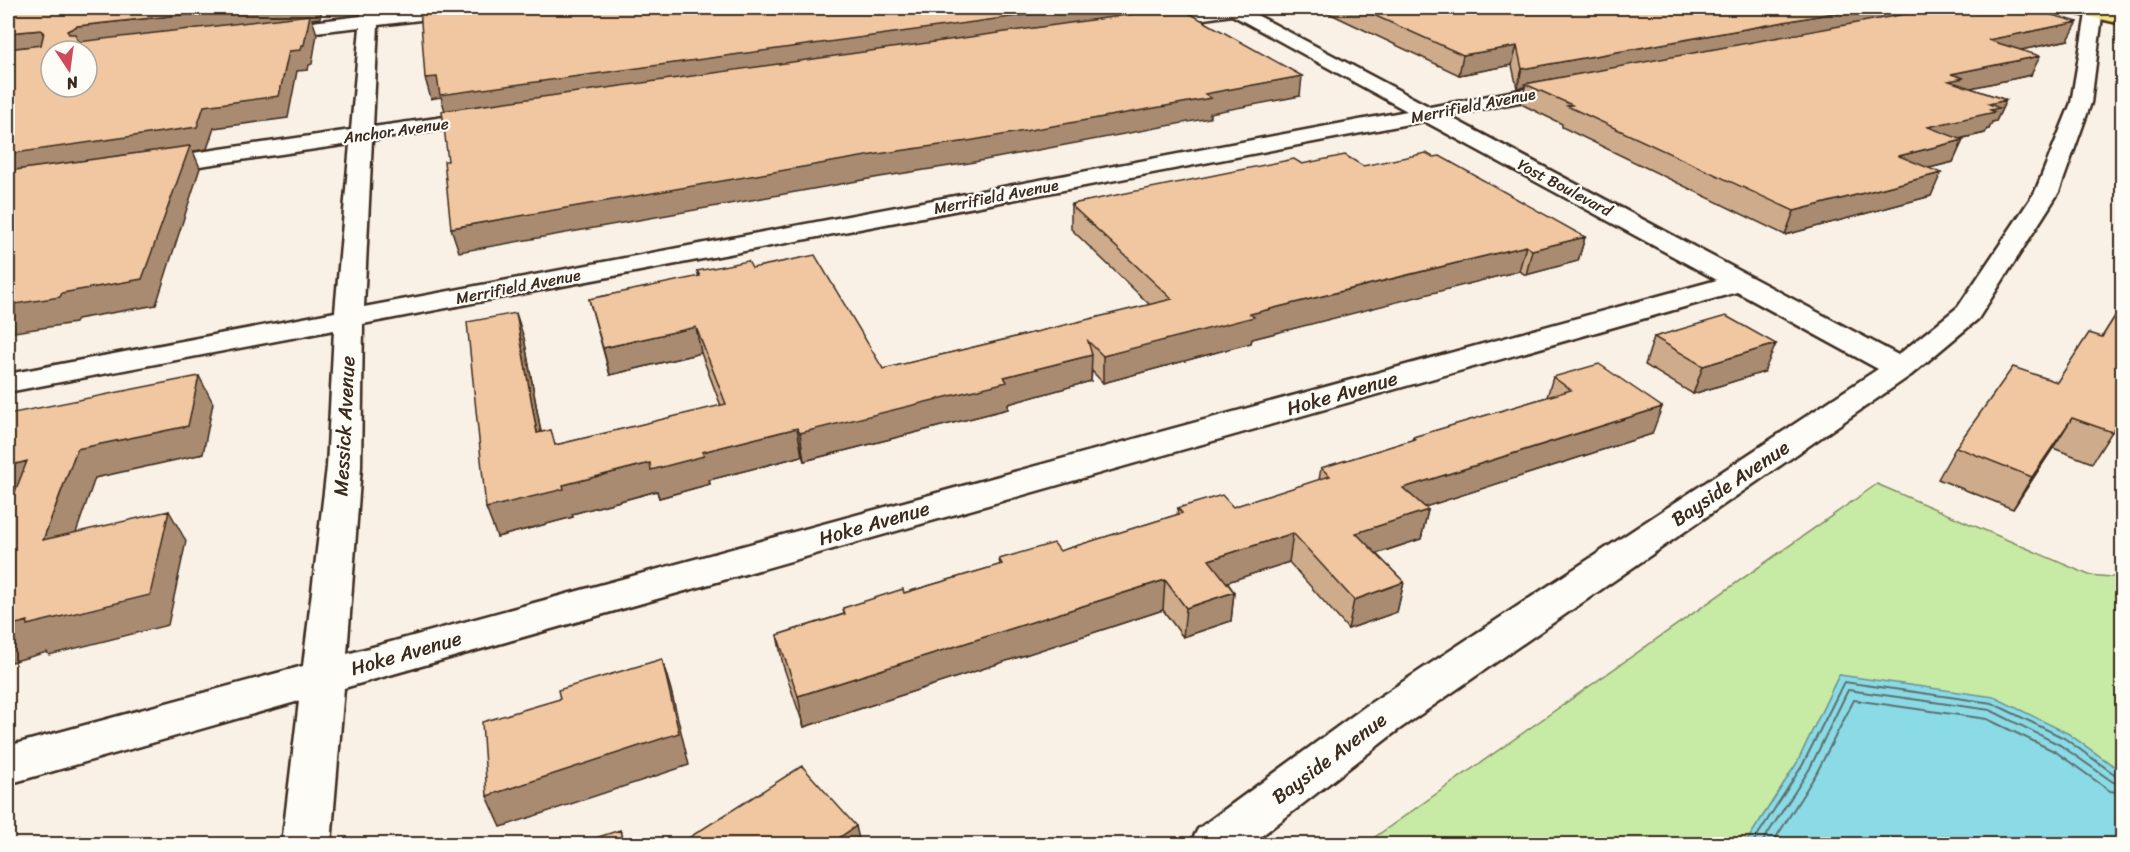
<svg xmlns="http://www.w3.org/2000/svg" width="2130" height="852" viewBox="0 0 2130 852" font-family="Sriracha,sans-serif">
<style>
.green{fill:#c7eaa4;stroke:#818a61;stroke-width:1.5}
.water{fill:#8bdbe7;stroke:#6b9497;stroke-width:1.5}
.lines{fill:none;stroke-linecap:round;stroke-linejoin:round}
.shore{stroke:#5b716e;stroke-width:2}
.minor-casing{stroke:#3b2a1e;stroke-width:5}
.major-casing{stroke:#3b2a1e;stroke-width:5}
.minor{fill:#fdfcf7;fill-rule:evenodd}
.major{fill:#f6e381;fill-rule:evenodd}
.wall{fill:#ceab8a;stroke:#3b2a1e;stroke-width:1.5}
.shaded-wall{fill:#a88b70;stroke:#3b2a1e;stroke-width:1.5}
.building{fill:#f0c7a0;stroke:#3b2a1e;stroke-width:1.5;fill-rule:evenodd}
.labels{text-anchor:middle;stroke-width:4.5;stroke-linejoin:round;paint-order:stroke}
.far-street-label{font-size:16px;fill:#3b2a1e;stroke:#fdfcf7}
.street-label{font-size:20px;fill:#3b2a1e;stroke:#fdfcf7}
</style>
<rect width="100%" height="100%" fill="#faf1e6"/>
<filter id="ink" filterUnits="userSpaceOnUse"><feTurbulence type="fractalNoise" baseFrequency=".0167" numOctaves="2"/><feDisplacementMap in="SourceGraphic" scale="12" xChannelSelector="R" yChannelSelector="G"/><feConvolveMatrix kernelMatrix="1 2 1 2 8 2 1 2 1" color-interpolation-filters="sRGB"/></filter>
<g filter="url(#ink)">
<!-- green -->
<path class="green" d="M 1877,484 L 2089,575 L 2122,578 L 2122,772 L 2067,733 L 1839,675 L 1797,763 L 1745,844 L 1365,844 Z"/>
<!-- water -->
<path class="water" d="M 1839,675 L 1994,697 L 2067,733 L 2122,772 L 2122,844 L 1745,844 L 1797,763 Z"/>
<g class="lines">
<!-- shore -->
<path class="shore" d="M 1752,844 L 1802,766 L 1844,682 L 1992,703 L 2064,738 L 2117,776 L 2122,777
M 1761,844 L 1809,770 L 1848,690 L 1990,710 L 2060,745 L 2113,782 L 2122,784
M 1772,844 L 1816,774 L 1854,700 L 1987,719 L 2056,752 L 2110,791 L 2122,793"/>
<!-- minor casing -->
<g class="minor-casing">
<path id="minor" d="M 362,8 L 378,8 L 378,14 L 439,8 L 487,8 L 485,12 L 479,13 L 378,25 L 373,127 L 487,111 L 494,113 L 498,117 L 494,121 L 487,123 L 372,140 L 364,307 L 1407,111 L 1232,15 L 1149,27 L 1143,26 L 1140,22 L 1143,18 L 1149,17 L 1214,8 L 1255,8 L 1251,12 L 1430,107 L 1568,81 L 1575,83 L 1578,87 L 1575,91 L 1448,116 L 1898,355 L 1958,307 L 2035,192 L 2071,103 L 2087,8 L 2103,8 L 2091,103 L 2059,192 L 1978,319 L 1911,375 L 1398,730 L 1251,844 L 1190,844 L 1198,829 L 1366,706 L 1878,369 L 1737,292 L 344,688 L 331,844 L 282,844 L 299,701 L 8,784 L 8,746 L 303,666 L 327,467 L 334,330 L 8,392 L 8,374 L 335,312 L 350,144 L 152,173 L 144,171 L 140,166 L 144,161 L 152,159 L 351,130 L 360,27 L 271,37 L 265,36 L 262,32 L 265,28 L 271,27 L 361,16 ZM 1424,121 L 1717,280 L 347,654 L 361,467 L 363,324 Z"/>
</g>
<!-- major casing -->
<g class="major-casing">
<path id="major" d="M 2068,8 L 2095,8 L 2122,14 L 2122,24 L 2070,12 Z"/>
</g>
<!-- minor -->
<use href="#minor" class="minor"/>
<!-- major -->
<use href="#major" class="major"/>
</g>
<!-- wall -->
<path class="wall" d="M 1318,8 L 2026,8 L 2068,40 L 2021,50 L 2031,75 L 1970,88 L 2006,100 L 1996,121 L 1992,122 L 1989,129 L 1987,129 L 1985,133 L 1960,139 L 1963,140 L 1953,162 L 1929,168 L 1931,196 L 1785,235 L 1562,127 L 1562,124 L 1521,104 L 1525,87 L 1517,88 L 1512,65 L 1459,75 Z
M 1302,164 L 1363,166 L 1585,237 L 1578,261 L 1526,275 L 1519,271 L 1394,302 L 1252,339 L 1251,343 L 1103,383 L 1092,371 L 1091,381 L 1008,404 L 1008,409 L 804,461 L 802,456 L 709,480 L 710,484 L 659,498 L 657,491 L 572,514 L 573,517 L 497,537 L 524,338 L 541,432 L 556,445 L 721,406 L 701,353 L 610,375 L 589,299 L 699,277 L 697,271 L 752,268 L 883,369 L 1150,305 L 1071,229 L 1071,205 L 1072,205 L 1072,204 Z
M 2122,305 L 2122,420 L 2120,419 L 2092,463 L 2053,448 L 2013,509 L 1938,479 L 1956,447 L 2057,382 L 2102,337 Z
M 1654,337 L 1764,372 L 1693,394 L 1645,365 Z
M 1553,377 L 1652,434 L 1424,507 L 1428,510 L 1421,539 L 1376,554 L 1404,582 L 1397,612 L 1348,629 L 1289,562 L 1227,582 L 1234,592 L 1231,621 L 1183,637 L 1163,610 L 804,727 L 783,665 L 777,635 L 844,614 L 843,608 L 904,593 L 1000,565 L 999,559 L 1060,551 L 1177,515 L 1178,508 L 1233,507 L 1319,480 L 1321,468 L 1412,440 L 1413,437 L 1547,397 Z"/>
<!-- shaded-wall -->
<path class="shaded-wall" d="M 245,8 L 322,8 L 320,18 L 312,19 L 317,34 L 312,64 L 309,65 L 308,70 L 297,71 L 288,118 L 214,128 L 207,149 L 193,151 L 200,168 L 156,305 L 77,319 L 75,323 L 8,333 L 8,154 L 67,31 L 77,26 Z
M 1076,8 L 1159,8 L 1159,14 L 446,115 L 441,97 L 431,99 L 425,78 Z
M 1862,8 L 1950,8 L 1525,84 L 1525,87 L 1517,88 L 1522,69 Z
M 2078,22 L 2068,40 L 1979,59 L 1988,40 Z
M 41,30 L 51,49 L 8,54 L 8,33 Z
M 1517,46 L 1512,65 L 1459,75 L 1463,55 Z
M 2040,56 L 2031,75 L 1943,94 L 1951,74 Z
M 1302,76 L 1300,96 L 1210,113 L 1210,118 L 969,163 L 880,177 L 459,252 L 451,228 Z
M 2006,100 L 1996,121 L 1992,122 L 1989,129 L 1987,129 L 1985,133 L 1918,148 L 1928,127 L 1989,104 Z
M 1963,140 L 1953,162 L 1889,178 L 1899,156 Z
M 1941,173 L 1931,196 L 1785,235 L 1794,211 Z
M 1585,237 L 1578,261 L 1526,275 L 1532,250 Z
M 1526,246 L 1519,271 L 1252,339 L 1251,343 L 1103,383 L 1103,356 L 1250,314 Z
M 516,313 L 524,338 L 546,461 L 537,433 Z
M 696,327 L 701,353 L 610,375 L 603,348 Z
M 1776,344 L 1764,372 L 1693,394 L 1703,366 Z
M 1092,355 L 1091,381 L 1008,404 L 1008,409 L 804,461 L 800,433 L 1004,377 Z
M 199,376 L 213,403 L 203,454 L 95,478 L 63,570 L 43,540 L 77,449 Z
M 1662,407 L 1652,434 L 1397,516 L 1403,488 Z
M 2072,418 L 2053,448 L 2013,509 L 2032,477 Z
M 797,428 L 802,456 L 709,480 L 710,484 L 659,498 L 657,491 L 572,514 L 573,517 L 497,537 L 486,508 L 563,485 L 650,463 L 702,452 Z
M 27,461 L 46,490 L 8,499 L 8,466 Z
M 1428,510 L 1421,539 L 1350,562 L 1356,533 Z
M 169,511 L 186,541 L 168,625 L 49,655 L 47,652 L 8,663 L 8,626 Z
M 1293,533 L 1289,562 L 1206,589 L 1209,560 Z
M 1165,580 L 1163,610 L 804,727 L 798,696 Z
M 1404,582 L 1397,612 L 1348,629 L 1354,600 Z
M 1234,592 L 1231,621 L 1183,637 L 1186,608 Z
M 662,659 L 671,690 L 689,765 L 501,827 L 487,796 Z
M 856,826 L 860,844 L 830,844 Z
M 620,830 L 626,844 L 623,844 Z
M 81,836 L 88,844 L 79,844 Z"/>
<!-- building -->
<path class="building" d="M 8,8 L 245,8 L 77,26 L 67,31 L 69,34 L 75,34 L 78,42 L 310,15 L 304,45 L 302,45 L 301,50 L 289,51 L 279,96 L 204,106 L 197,127 L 8,154 L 8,49 L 41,45 L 44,32 L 41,30 L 8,33 ZM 51,51 L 87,51 L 87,87 L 51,87 Z
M 420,8 L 1076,8 L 440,95 L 437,77 L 425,78 Z
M 1177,8 L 1180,8 L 1302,76 L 1205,94 L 1211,98 L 968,141 L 878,154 L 451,228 L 444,161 L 448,161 L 442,111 Z
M 1358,8 L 1862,8 L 1522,69 L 1517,46 L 1463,55 Z
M 1938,8 L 2026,8 L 2078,22 L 1988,40 L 2040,56 L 1951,74 L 1964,78 L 1949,81 L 2006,100 L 1989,104 L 1999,108 L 1990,110 L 1995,112 L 1928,127 L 1963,140 L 1899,156 L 1941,173 L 1794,211 L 1567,106 L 1572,105 L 1525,84 Z
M 190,146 L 142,279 L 62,293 L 60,297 L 8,305 L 8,171 Z
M 1426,153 L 1433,157 L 1440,156 L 1585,237 L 1532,250 L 1526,246 L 1399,277 L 1250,314 L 1254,317 L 1103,356 L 1088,341 L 1092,355 L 1004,377 L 1007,382 L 800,433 L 797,428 L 702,452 L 704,456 L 651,470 L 650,463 L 563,485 L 564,489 L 486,508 L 467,322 L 516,313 L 537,433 L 551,430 L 555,445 L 726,404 L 696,327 L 603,348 L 589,299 L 700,276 L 697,271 L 748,261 L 752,268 L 815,255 L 883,369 L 1172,299 L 1071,205 L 1074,205 L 1072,204 L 1294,159 L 1302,164 L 1345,155 L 1363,166 Z
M 2122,305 L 2122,415 L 2112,432 L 2072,418 L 2032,477 L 1956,447 L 2013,367 L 2057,382 L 2089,333 L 2102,337 Z
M 1726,316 L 1776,344 L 1703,366 L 1654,337 Z
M 1599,364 L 1662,407 L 1403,488 L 1428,510 L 1356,533 L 1404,582 L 1354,600 L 1293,533 L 1209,560 L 1234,592 L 1186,608 L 1165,580 L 798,696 L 777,635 L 845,614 L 843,608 L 903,589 L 904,593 L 1002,564 L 999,559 L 1054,543 L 1060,551 L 1182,513 L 1178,508 L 1222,495 L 1233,507 L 1330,476 L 1321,468 L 1415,439 L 1413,437 L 1571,390 L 1553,377 Z
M 199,376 L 188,426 L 77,449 L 43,540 L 169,511 L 150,595 L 27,625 L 28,621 L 8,626 L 8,510 L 27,461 L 8,466 L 8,414 Z
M 662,659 L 679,733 L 487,796 L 482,722 L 560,699 L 558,690 Z
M 802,766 L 856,826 L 830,844 L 679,844 Z
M 620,830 L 623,844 L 577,844 Z
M 81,836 L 79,844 L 54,844 Z"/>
</g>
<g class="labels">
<!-- far-street labels -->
<g class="far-street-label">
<text transform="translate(1473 105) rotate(-11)" y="6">Merrifield Avenue</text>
<text transform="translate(396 130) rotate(-8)" y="6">Anchor Avenue</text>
<text transform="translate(1565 187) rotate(28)" y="6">Yost Boulevard</text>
<text transform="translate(996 196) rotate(-11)" y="6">Merrifield Avenue</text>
<text transform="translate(518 286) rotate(-11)" y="6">Merrifield Avenue</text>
</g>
<!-- street labels -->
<g class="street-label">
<text transform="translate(1342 393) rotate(-16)" y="7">Hoke Avenue</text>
<text transform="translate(344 426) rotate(-87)" y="7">Messick Avenue</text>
<text transform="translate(1730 483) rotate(-34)" y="7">Bayside Avenue</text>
<text transform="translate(874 523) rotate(-16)" y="7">Hoke Avenue</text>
<text transform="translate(406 653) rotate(-16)" y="7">Hoke Avenue</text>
<text transform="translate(1329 758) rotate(-37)" y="7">Bayside Avenue</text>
</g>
</g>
<!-- margin -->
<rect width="2130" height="852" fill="none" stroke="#fdfcf7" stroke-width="30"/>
<rect x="15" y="15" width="2100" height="822" fill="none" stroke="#3b2a1e" stroke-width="2" filter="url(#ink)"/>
<!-- north arrow -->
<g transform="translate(69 69) rotate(167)"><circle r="28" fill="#fdfcf7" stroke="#afa8a0" stroke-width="1.5"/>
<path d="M0-4.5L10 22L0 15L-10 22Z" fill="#d1495b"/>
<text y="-9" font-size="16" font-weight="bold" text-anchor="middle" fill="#3b2a1e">N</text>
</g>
</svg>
